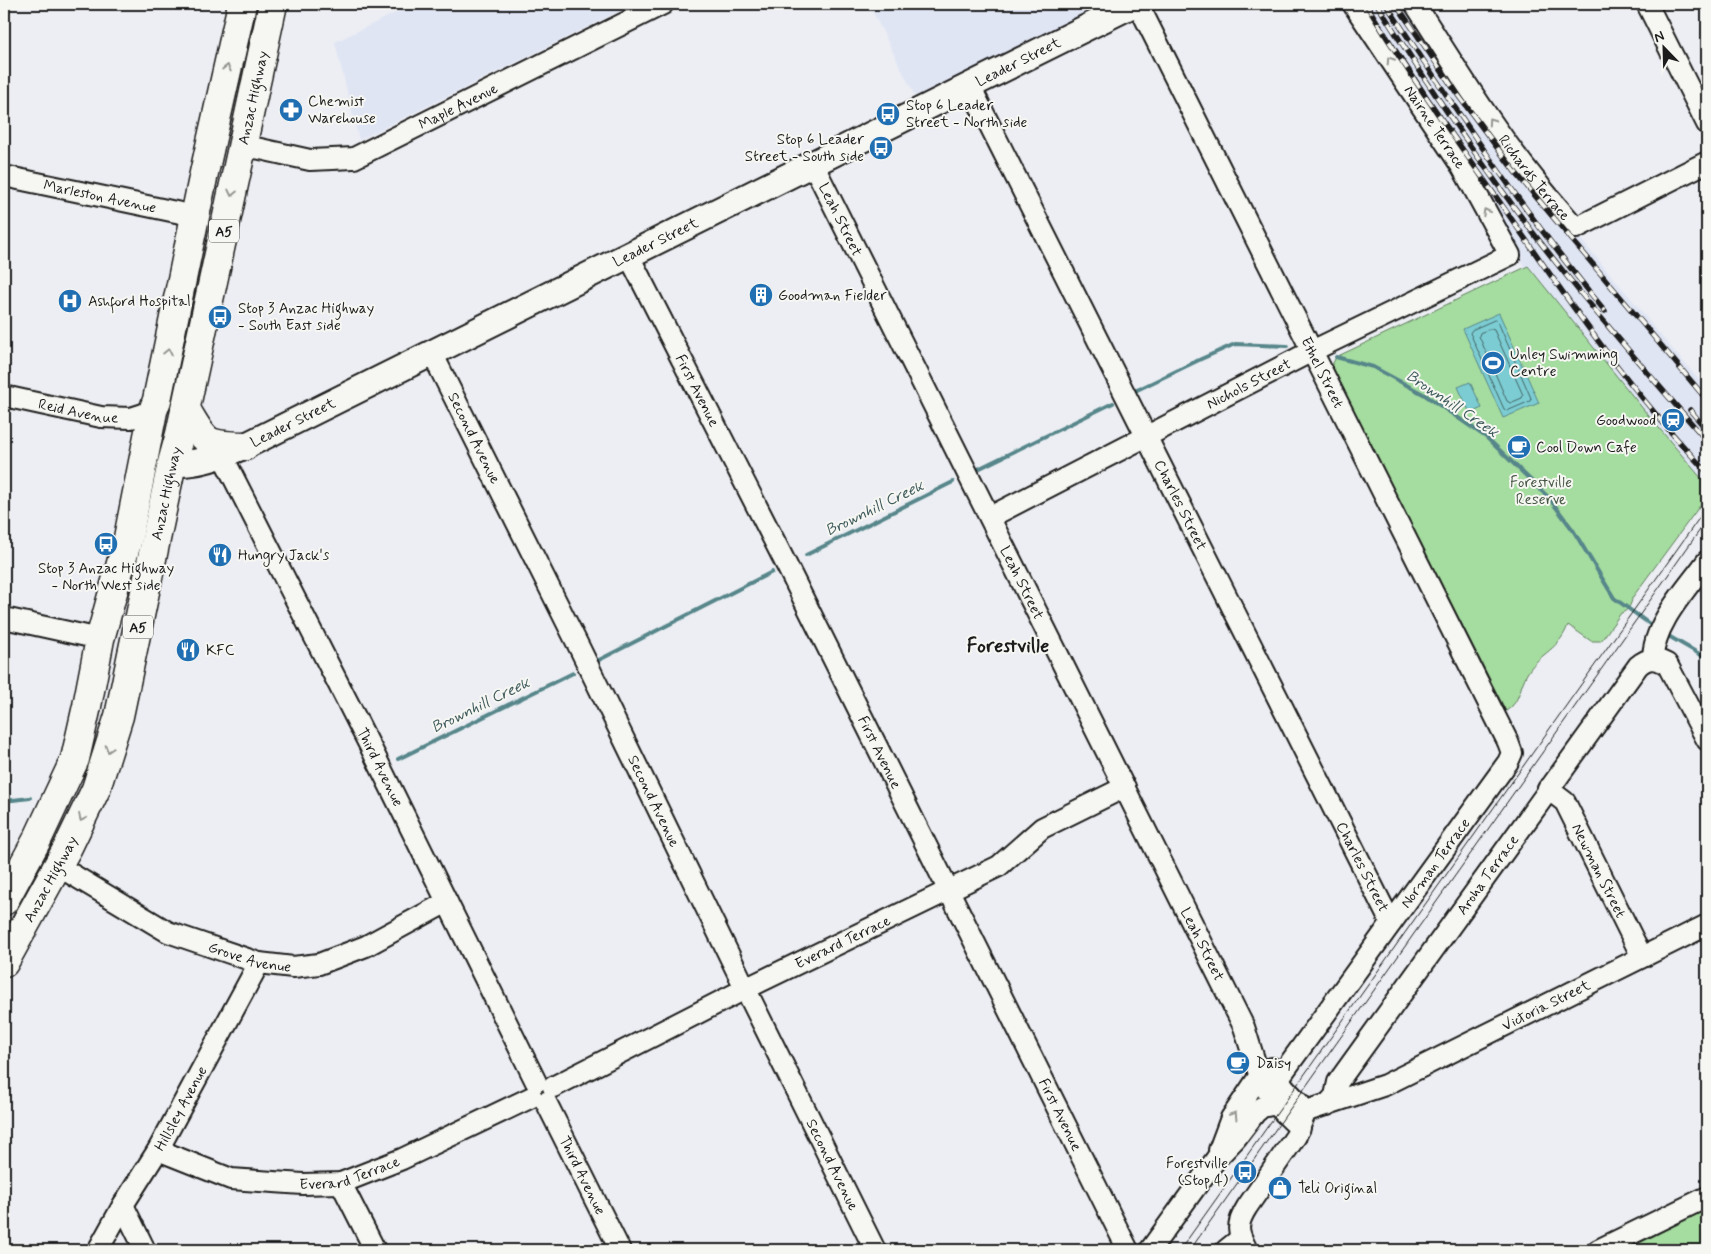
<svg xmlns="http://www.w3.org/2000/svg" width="1711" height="1254" viewBox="0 0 1711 1254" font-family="Mynerve,sans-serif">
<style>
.built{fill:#e0e5f4}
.green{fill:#a5dc9f;stroke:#607c5e}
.water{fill:#7ccdd3;stroke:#56868a}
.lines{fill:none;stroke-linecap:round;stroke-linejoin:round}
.shore{stroke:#426365;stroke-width:1}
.stream{stroke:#56868a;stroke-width:4}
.minor-casing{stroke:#1c1c1c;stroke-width:24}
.major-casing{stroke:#1c1c1c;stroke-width:29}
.highway-casing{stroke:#1c1c1c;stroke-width:31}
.minor{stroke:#f6f6f2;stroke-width:20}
.major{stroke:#f6f6f2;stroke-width:25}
.highway{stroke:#f6f6f2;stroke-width:28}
.tram{stroke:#1c1c1c;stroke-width:1}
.rail-casing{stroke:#1c1c1c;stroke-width:5.5}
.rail{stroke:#f6f6f2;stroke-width:4;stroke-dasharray:11;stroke-linecap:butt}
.oneway{stroke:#949492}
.labels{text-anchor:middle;stroke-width:4;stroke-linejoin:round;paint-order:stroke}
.shield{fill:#f6f6f2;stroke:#5d5d5c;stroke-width:1}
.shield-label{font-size:14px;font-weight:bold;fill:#1c1c1c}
.street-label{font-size:15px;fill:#1c1c1c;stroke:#f6f6f2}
.poi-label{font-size:15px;fill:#1c1c1c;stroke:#f6f6f2;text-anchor:start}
.park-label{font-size:15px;fill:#455643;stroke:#f6f6f2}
.water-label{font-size:16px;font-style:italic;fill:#3e5a5c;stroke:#f6f6f2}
.district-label{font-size:20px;font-weight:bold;fill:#1c1c1c;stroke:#f6f6f2}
</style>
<rect width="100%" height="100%" fill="#eceef3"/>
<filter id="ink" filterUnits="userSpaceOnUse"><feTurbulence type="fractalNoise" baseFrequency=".02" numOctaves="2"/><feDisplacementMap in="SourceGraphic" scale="10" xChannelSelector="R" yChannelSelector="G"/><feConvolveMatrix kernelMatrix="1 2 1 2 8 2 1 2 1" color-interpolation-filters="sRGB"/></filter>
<g filter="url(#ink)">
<!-- built -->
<path class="built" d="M 414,4 L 634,4 L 359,140 L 335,42 Z
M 869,4 L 1106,4 L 916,98 Z
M 1360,4 L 1410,4 L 1522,170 L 1639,308 L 1654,328 L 1707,389 L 1707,485 L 1648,415 L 1528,266 L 1525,268 L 1470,165 Z"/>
<!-- green -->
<path class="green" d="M 1528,266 L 1648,415 L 1707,485 L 1707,496 L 1632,598 C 1632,604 1627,612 1621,613 L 1601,641 L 1591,641 L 1568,625 C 1559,650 1541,652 1528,672 C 1519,686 1521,702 1506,711 L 1331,367 L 1336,357 Z
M 1707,1209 L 1707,1250 L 1626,1250 Z"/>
<!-- water -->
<path class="water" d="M 1499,313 L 1539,403 L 1503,418 L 1463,329 Z
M 1470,382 L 1482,408 L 1470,413 L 1458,387 Z"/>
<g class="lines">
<!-- shore -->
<path class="shore" d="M 1495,320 L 1498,322 L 1531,398 L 1530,401 L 1507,411 L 1504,409 L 1470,333 L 1472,330 Z
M 1491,329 L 1494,330 L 1523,395 L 1522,398 L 1510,403 L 1507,401 L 1479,336 L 1480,333 Z"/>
<!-- stream -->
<path class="stream" d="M 1336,357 L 1373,367 L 1425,395 L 1486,437 L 1549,498 L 1573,530 L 1614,598 L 1655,628
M 1137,390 L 1201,359 L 1235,344 L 1287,346
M 974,471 L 1113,403
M 806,555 L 953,482
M 1665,634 L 1703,656 L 1707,657
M 599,660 L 772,572
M 398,759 L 573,673
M 4,801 L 30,798"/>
<!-- minor casing -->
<g class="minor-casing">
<g id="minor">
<path id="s1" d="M 1138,4 L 1508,742 L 1512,753 L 1508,762 L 1279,1078"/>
<path id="s2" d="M 1415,4 C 1454,64 1491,126 1536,181 C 1548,197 1562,212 1576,228 L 1707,162"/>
<path d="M 1647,4 L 1707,124"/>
<path id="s3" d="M 970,86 L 1391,923"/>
<path id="s4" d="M 242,145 L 310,160 L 354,158 L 663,4"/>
<path id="s5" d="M 813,164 L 1244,1027 C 1252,1051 1258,1079 1273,1100 C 1280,1110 1291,1120 1300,1128"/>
<path id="s6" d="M 4,176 L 195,216"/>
<path id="s7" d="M 629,256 L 779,550 L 1128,1250"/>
<path id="s8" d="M 432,353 L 580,649 L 749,996 L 875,1250"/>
<path id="s9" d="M 4,396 L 101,417 L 131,418 L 153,411"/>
<path id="s10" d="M 222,455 L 373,752 L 536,1082"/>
<path id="s11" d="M 990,517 L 1312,351 L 1510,255 L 1462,167 L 1353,4"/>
<path d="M 4,618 L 100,639"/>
<path d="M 1653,659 C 1653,624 1687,589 1707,561"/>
<path id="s12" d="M 1548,789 L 1565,802 L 1642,957"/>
<path id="s13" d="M 58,866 L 168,932 L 259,963 L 293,967 L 319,964 L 366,946 L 447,902"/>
<path d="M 1272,1068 L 1284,1087 L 1300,1104 L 1304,1112"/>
<path id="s14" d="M 553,1087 L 745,989 L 999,866 L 1042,828 L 1125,787"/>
<path id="s15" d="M 546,1102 L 620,1250"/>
<path id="s16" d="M 1327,1105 L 1335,1096 L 1338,1082 L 1638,666 C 1648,657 1655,658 1667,664 L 1707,740"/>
<path id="s17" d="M 1304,1112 L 1385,1085 L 1707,925"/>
<path id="s18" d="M 158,1150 L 231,1179 L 303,1184 L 341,1183 L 402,1159 L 532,1097"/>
<path d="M 1219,1150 L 1231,1118 L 1260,1075"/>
<path d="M 341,1183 L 375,1250"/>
<path d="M 123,1205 L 145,1250"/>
<path id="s19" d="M 98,1250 L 123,1205 L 158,1150 L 259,963"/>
<path d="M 1150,1250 L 1216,1159 L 1236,1138 L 1255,1113 L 1262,1107 L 1276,1104"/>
<path d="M 1226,1250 L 1241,1238"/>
<path d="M 1247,1250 C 1238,1232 1235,1226 1247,1207 L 1296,1136 L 1304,1116"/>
<path d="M 1598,1250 L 1707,1197"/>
</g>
</g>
<!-- major casing -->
<g class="major-casing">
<g id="major">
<path id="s20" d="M 172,463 C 197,466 221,455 245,446 L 1134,4"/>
</g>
</g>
<!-- highway casing -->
<g class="highway-casing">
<g id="highway">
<path d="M 185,408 C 207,443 202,445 245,446"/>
<path d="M 4,901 L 38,838 L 75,759 L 87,706 L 100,639 L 128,538 L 153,411 L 157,400 L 204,173 L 242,4"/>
<path id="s21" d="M 4,963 L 68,847 L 96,789 L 119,716 L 172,463 L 180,434 L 273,4"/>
</g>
</g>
<!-- minor -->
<use href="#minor" class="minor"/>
<!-- major -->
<use href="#major" class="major"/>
<!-- highway -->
<use href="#highway" class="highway"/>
<!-- tram -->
<path class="tram" d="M 1180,1250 L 1707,507
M 1190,1250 L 1707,520"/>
<!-- rail casing -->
<g class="rail-casing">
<path id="rail" d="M 1366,4 C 1409,75 1458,143 1506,211 C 1568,301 1632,393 1707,472
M 1377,4 C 1429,87 1484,169 1544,247 C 1596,314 1652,378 1707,441
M 1386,4 C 1455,109 1525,214 1605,311
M 1396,4 L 1458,95 L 1516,173 L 1707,400
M 1690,410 L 1707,430"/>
</g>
<!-- rail -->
<use href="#rail" class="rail"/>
</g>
<!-- one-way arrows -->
<defs><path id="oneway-chevron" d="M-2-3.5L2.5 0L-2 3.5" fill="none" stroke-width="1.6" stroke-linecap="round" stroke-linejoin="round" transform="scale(1.25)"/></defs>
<g class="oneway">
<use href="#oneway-chevron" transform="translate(1390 60) rotate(-123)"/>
<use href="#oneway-chevron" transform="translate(227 68) rotate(-77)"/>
<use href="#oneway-chevron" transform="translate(1491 121) rotate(-125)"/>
<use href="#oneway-chevron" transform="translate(232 193) rotate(102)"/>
<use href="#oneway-chevron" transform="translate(1486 212) rotate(-118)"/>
<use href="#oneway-chevron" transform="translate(168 352) rotate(-78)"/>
<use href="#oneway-chevron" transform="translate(109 749) rotate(108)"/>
<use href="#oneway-chevron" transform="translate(82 818) rotate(115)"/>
<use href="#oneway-chevron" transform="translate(1234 1115) rotate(-58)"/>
</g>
</g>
<!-- icons -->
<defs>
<g id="pharmacy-disc" transform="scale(1.25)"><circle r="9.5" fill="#1f6fb2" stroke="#f6f6f2"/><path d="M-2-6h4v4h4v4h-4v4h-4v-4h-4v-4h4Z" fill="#fff"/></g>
<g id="bus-disc" transform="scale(1.25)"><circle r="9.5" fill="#1f6fb2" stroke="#f6f6f2"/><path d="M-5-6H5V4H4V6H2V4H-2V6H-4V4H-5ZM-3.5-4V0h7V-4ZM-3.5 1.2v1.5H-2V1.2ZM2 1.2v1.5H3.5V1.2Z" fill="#fff"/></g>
<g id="building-disc" transform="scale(1.25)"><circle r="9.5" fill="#1f6fb2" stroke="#f6f6f2"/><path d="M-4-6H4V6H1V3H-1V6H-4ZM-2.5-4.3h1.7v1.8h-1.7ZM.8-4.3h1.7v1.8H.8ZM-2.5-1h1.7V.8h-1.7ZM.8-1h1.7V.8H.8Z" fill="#fff"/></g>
<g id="hospital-disc" transform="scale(1.25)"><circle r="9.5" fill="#1f6fb2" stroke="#f6f6f2"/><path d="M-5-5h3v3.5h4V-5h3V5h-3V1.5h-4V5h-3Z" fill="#fff"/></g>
<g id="stadium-disc" transform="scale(1.25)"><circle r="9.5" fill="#1f6fb2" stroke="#f6f6f2"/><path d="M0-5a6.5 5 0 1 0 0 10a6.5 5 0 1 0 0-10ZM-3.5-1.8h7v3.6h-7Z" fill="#fff"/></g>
<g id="station-disc" transform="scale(1.25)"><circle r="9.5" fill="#1f6fb2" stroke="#f6f6f2"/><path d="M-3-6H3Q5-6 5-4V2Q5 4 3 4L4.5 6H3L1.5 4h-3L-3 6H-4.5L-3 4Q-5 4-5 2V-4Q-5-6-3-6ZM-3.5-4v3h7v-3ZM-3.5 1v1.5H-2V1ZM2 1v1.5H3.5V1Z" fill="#fff"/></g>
<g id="cafe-disc" transform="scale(1.25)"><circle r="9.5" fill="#1f6fb2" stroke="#f6f6f2"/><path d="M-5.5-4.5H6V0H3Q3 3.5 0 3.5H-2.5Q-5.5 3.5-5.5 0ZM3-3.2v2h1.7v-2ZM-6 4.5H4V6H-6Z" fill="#fff"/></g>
<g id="restaurant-disc" transform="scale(1.25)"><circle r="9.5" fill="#1f6fb2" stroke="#f6f6f2"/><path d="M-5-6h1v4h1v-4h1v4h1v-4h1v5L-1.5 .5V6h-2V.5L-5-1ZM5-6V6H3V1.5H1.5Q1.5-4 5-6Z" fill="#fff"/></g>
<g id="shop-disc" transform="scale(1.25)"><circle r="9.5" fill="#1f6fb2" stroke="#f6f6f2"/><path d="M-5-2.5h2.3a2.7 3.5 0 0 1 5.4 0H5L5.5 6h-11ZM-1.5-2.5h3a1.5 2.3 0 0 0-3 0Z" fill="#fff"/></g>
</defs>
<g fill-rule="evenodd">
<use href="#pharmacy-disc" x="291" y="110"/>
<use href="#bus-disc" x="888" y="114"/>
<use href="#bus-disc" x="881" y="148"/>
<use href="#building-disc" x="761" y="295"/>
<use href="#hospital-disc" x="70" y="301"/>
<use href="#bus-disc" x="220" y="317"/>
<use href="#stadium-disc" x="1493" y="363"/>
<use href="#station-disc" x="1673" y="420"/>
<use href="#cafe-disc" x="1519" y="447"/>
<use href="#bus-disc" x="106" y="544"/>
<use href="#restaurant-disc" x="220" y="555"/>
<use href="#restaurant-disc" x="188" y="650"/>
<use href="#cafe-disc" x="1238" y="1063"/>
<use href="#bus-disc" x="1245" y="1172"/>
<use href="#shop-disc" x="1280" y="1188"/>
</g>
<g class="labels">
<!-- shield labels -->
<g class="shield">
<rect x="209" y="219.5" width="30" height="23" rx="4"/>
<rect x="123" y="615.5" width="30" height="23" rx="4"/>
</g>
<g class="shield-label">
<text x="224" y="236">A5</text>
<text x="138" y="632">A5</text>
</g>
<!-- street labels -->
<g class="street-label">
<text dy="5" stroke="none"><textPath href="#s20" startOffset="939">Leader Street</textPath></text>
<text dy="5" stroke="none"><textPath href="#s21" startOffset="906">Anzac Highway</textPath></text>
<text dy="5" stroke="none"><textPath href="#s4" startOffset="230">Maple Avenue</textPath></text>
<text transform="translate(1435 127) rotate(56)" y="5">Nairne Terrace</text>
<text dy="5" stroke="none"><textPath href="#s2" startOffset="211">Richards Terrace</textPath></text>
<text dy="5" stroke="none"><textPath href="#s6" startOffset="98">Marleston Avenue</textPath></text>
<text dy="5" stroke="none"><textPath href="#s5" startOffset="62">Leah Street</textPath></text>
<text dy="5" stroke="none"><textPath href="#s20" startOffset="534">Leader Street</textPath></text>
<text dy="5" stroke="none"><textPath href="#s1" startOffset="412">Ethel Street</textPath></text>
<text dy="5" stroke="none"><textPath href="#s11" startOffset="291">Nichols Street</textPath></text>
<text dy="5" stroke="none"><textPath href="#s7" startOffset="151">First Avenue</textPath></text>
<text dy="5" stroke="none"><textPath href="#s9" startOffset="76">Reid Avenue</textPath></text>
<text dy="5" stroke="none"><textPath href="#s20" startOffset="129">Leader Street</textPath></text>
<text dy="5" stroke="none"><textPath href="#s8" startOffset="95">Second Avenue</textPath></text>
<text dy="5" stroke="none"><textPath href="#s21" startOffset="501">Anzac Highway</textPath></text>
<text dy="5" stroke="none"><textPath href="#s3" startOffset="469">Charles Street</textPath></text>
<text dy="5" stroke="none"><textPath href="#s5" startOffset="468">Leah Street</textPath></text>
<text dy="5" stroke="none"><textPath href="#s7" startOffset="556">First Avenue</textPath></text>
<text dy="5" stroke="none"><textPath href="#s10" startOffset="350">Third Avenue</textPath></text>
<text dy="5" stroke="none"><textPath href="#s8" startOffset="500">Second Avenue</textPath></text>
<text transform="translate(1435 863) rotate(-54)" y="5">Norman Terrace</text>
<text dy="5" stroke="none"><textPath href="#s3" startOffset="874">Charles Street</textPath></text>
<text dy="5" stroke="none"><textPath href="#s12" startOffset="98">Newman Street</textPath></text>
<text dy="5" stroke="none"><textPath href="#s16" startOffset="282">Aroha Terrace</textPath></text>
<text dy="5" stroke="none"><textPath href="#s21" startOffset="96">Anzac Highway</textPath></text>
<text dy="5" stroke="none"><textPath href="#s14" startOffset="324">Everard Terrace</textPath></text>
<text dy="5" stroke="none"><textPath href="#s5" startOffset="872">Leah Street</textPath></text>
<text dy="5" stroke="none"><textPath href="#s13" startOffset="214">Grove Avenue</textPath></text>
<text dy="5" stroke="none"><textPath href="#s17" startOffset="265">Victoria Street</textPath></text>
<text dy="5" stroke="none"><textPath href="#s19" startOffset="164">Hillsley Avenue</textPath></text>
<text dy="5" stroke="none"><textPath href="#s7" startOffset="961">First Avenue</textPath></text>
<text dy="5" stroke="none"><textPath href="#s8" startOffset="905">Second Avenue</textPath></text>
<text dy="5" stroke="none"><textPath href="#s18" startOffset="199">Everard Terrace</textPath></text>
<text dy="5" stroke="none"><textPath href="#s15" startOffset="82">Third Avenue</textPath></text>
</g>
<!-- poi labels -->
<g class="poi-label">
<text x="308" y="106">Chemist<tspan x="308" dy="17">Warehouse</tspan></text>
<text x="906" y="110">Stop 6 Leader<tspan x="906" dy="17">Street - North side</tspan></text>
<text x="864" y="144" text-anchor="end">Stop 6 Leader<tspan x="864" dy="17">Street - South side</tspan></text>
<text x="778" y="300">Goodman Fielder</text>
<text x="88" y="306">Ashford Hospital</text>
<text x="238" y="313">Stop 3 Anzac Highway<tspan x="238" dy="17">- South East side</tspan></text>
<text x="1510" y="359">Unley Swimming<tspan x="1510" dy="17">Centre</tspan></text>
<text x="1656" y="425" text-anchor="end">Goodwood</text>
<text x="1536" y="452">Cool Down Cafe</text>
<text x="238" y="560">Hungry Jack's</text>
<text x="106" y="573" text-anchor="middle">Stop 3 Anzac Highway<tspan x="106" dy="17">- North West side</tspan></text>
<text x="206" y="655">KFC</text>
<text x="1256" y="1068">Daisy</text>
<text x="1228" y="1168" text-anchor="end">Forestville<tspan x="1228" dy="17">(Stop 4)</tspan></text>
<text x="1298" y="1193">Teli Original</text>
</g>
<!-- park labels -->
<g class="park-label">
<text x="1541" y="487">Forestville<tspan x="1541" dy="17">Reserve</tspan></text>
</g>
<!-- water labels -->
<g class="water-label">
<text transform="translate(1453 403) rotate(34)" y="6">Brownhill Creek</text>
<text transform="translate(874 507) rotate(-26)" y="6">Brownhill Creek</text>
<text transform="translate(480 704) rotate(-26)" y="6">Brownhill Creek</text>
</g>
<!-- district labels -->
<g class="district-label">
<text x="1008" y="652">Forestville</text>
</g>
</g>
<!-- margin -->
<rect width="1711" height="1254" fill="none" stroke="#f6f6f2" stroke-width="20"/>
<rect x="10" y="10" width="1691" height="1234" fill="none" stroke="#1c1c1c" stroke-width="2" filter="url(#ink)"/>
<!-- north arrow -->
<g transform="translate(1664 48) rotate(337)" stroke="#f6f6f2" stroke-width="4" paint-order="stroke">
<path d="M0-4L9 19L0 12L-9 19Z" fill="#1c1c1c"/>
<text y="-8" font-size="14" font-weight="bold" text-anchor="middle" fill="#1c1c1c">N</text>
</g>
</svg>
